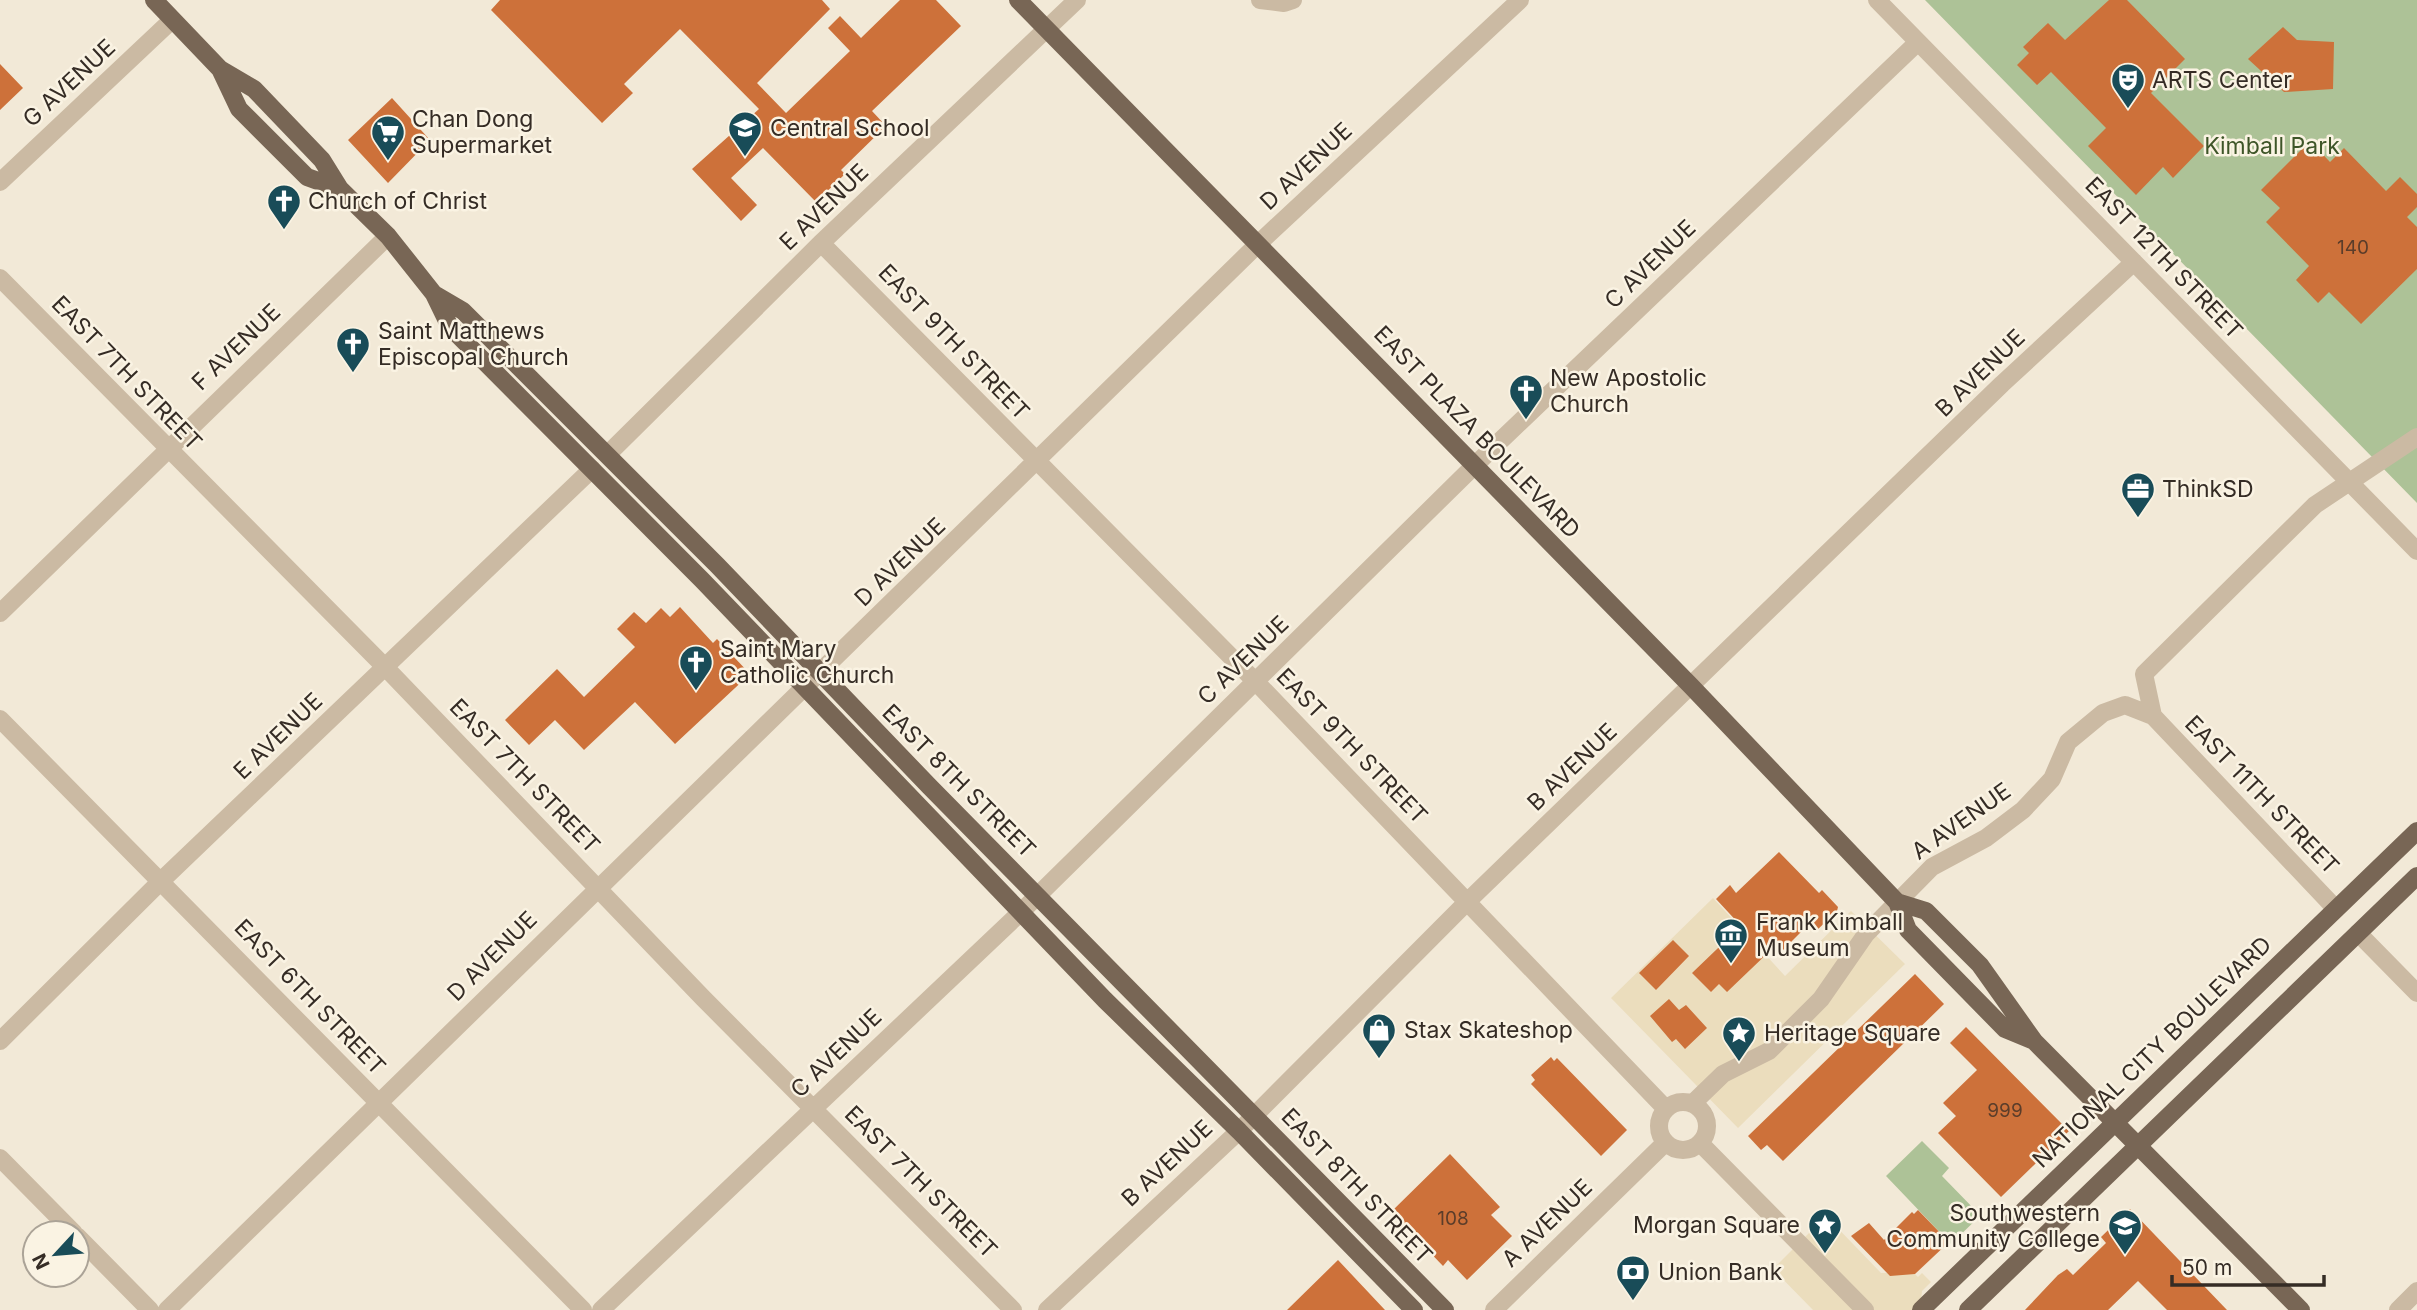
<svg xmlns="http://www.w3.org/2000/svg" width="2417" height="1310" viewBox="0 0 2417 1310" font-family="Inter,sans-serif">
<style>
.green{fill:#adc297}
.plaza{fill:#ebddbd}
.building{fill:#cd713a}
.lines{fill:none;stroke-linecap:round;stroke-linejoin:round}
.minor{stroke:#cbbaa3;stroke-width:18}
.major{stroke:#786655;stroke-width:18}
.labels{text-anchor:middle;stroke-width:5;stroke-linejoin:round;paint-order:stroke}
.number-label{font-size:19px;fill:#5b3d2a}
.poi-label{font-size:23px;fill:#352c25;stroke:#faf3e3;text-anchor:start}
.street-label{font-size:23px;fill:#352c25;stroke:#faf3e3}
.park-label{font-size:23px;fill:#3e5528;stroke:#faf3e3}
</style>
<rect width="100%" height="100%" fill="#f2e9d7"/>
<!-- green -->
<path class="green" d="M 1925,0 L 2417,0 L 2417,503 Z
M 1922,1141 L 1949,1168 L 1942,1176 L 1978,1213 L 1980,1210 L 1983,1213 L 1951,1244 L 1886,1176 Z"/>
<!-- plaza -->
<path class="plaza" d="M 1713,898 L 1785,976 L 1851,911 L 1905,964 L 1738,1128 L 1611,998 Z
M 1826,1216 L 1881,1273 L 1913,1272 L 1918,1277 L 1922,1273 L 1931,1282 L 1922,1291 L 1921,1301 L 1912,1310 L 1813,1310 L 1773,1269 Z"/>
<!-- building -->
<path class="building" d="M 500,0 L 822,0 L 830,9 L 757,83 L 786,113 L 850,51 L 828,28 L 840,16 L 861,38 L 900,0 L 936,0 L 961,26 L 872,111 L 886,126 L 841,170 L 845,174 L 816,202 L 763,148 L 731,178 L 757,205 L 741,221 L 692,169 L 759,109 L 680,29 L 624,84 L 633,93 L 602,123 L 491,10 Z
M 2109,0 L 2127,0 L 2185,59 L 2151,93 L 2204,146 L 2173,178 L 2163,167 L 2136,195 L 2088,146 L 2106,128 L 2051,72 L 2037,85 L 2017,65 L 2029,53 L 2023,47 L 2048,23 L 2065,40 Z
M 2283,27 L 2297,40 L 2334,42 L 2333,89 L 2284,92 L 2248,59 Z
M 0,64 L 23,88 L 0,110 Z
M 392,98 L 430,140 L 388,183 L 348,140 Z
M 2310,141 L 2330,162 L 2344,148 L 2386,191 L 2400,177 L 2417,194 L 2417,207 L 2407,217 L 2417,227 L 2417,269 L 2361,324 L 2329,292 L 2318,303 L 2296,280 L 2309,266 L 2266,222 L 2280,208 L 2261,190 Z
M 680,607 L 713,643 L 717,639 L 750,674 L 675,744 L 635,702 L 584,750 L 555,720 L 529,745 L 505,720 L 557,669 L 584,697 L 635,647 L 617,629 L 634,612 L 646,623 L 661,608 L 670,617 Z
M 1779,852 L 1819,893 L 1822,890 L 1838,907 L 1837,911 L 1815,932 L 1808,925 L 1782,951 L 1774,947 L 1727,992 L 1719,984 L 1711,992 L 1692,973 L 1741,926 L 1716,899 L 1730,885 L 1736,893 Z
M 1673,940 L 1689,956 L 1656,990 L 1639,973 Z
M 1915,974 L 1944,1004 L 1783,1161 L 1767,1145 L 1761,1150 L 1748,1136 Z
M 1669,999 L 1679,1010 L 1686,1005 L 1707,1028 L 1685,1049 L 1676,1039 L 1672,1042 L 1650,1016 Z
M 1966,1027 L 2069,1131 L 2001,1197 L 1938,1133 L 1956,1116 L 1943,1103 L 1977,1070 L 1950,1043 Z
M 1551,1057 L 1554,1061 L 1557,1058 L 1627,1130 L 1601,1156 L 1531,1084 L 1535,1080 L 1531,1075 Z
M 1450,1154 L 1500,1207 L 1491,1215 L 1512,1236 L 1467,1280 L 1448,1260 L 1443,1266 L 1391,1212 Z
M 2130,1209 L 2227,1310 L 2167,1310 L 2138,1281 L 2108,1310 L 2025,1310 L 2058,1275 L 2067,1269 L 2073,1275 L 2106,1243 L 2101,1237 Z
M 1918,1210 L 1949,1242 L 1915,1274 L 1890,1276 L 1851,1236 L 1869,1223 L 1884,1240 L 1912,1212 L 1914,1214 Z
M 1338,1260 L 1385,1310 L 1287,1310 Z"/>
<g class="lines">
<!-- minor -->
<path class="minor" d="M 1260,0 L 1284,3 L 1293,0
M 1877,0 L 2417,551
M 0,182 L 172,20
M 821,243 L 1256,682 L 1666,1109
M 0,278 L 385,667 L 703,998 L 1013,1310
M 608,454 L 821,243 L 1077,0
M 0,613 L 388,236
M 2153,716 L 2144,674 L 2315,505 L 2417,437
M 0,719 L 583,1310
M 2358,933 L 2417,993
M 0,1041 L 162,880 L 592,469
M1659 1126a24 24 0 1 1 48 0a24 24 0 1 1-48 0Z
M 1692,1104 L 1723,1074 L 1769,1051 L 1821,999 L 1866,934 L 1932,867 L 1986,838 L 2023,810 L 2052,779 L 2068,742 L 2103,713 L 2125,705 L 2153,716 L 2336,909
M 1700,1143 L 1865,1310
M 0,1158 L 74,1233
M 77,1236 L 150,1310
M 167,1310 L 1259,243 L 1520,0
M 601,1310 L 1022,911 L 1475,465 L 1918,42
M 1047,1310 L 1239,1131 L 1468,901 L 2002,384 L 2134,262
M 1494,1310 L 1665,1143
M 2398,1310 L 2417,1291"/>
<!-- major -->
<path class="major" d="M 154,0 L 220,69 L 239,109 L 307,177 L 340,189
M 1018,0 L 1691,686 L 1897,902 L 1908,930 L 2005,1029 L 2034,1041
M 220,69 L 254,89 L 322,160 L 340,189 L 388,236 L 434,294 L 450,327 L 702,580 L 1105,1000 L 1239,1131 L 1414,1310
M 434,294 L 463,311 L 717,565 L 929,786 L 1445,1310
M 1897,902 L 1926,911 L 1980,965 L 2034,1041 L 2301,1310
M 1921,1310 L 2417,831
M 1968,1310 L 2417,876"/>
</g>
<!-- icons -->
<defs>
<g id="theatre-pin" transform="scale(1.75)"><path d="M0 17L-7.5 6A9.5 9.5 0 1 1 7.5 6Z" fill="#194c58" stroke="#faf3e3"/><path d="M-5-5.5Q0-4 5-5.5V0Q5 5 0 6Q-5 5-5 0ZM-3.3-2.5H-1v1.5H-3.3ZM1-2.5H3.3v1.5H1ZM-2.8 1Q0 5.5 2.8 1Z" fill="#fff"/></g>
<g id="school-pin" transform="scale(1.75)"><path d="M0 17L-7.5 6A9.5 9.5 0 1 1 7.5 6Z" fill="#194c58" stroke="#faf3e3"/><path d="M0-5L7-2L0 1L-7-2ZM-4 1L0 2.5L4 1V4Q0 6-4 4Z" fill="#fff"/></g>
<g id="supermarket-pin" transform="scale(1.75)"><path d="M0 17L-7.5 6A9.5 9.5 0 1 1 7.5 6Z" fill="#194c58" stroke="#faf3e3"/><path d="M-6-5.5h2.5l.6 2H6L4.5 2H-2.5L-4.4-4H-6ZM-1.5 3.2a1.3 1.3 0 1 0 .1 0ZM3 3.2a1.3 1.3 0 1 0 .1 0Z" fill="#fff"/></g>
<g id="church-pin" transform="scale(1.75)"><path d="M0 17L-7.5 6A9.5 9.5 0 1 1 7.5 6Z" fill="#194c58" stroke="#faf3e3"/><path d="M-1.2-6h2.4v3.5h3.3v2.4h-3.3V6h-2.4V-.1h-3.3v-2.4h3.3Z" fill="#fff"/></g>
<g id="office-pin" transform="scale(1.75)"><path d="M0 17L-7.5 6A9.5 9.5 0 1 1 7.5 6Z" fill="#194c58" stroke="#faf3e3"/><path d="M-6-3h4V-5.5h4V-3h4V5H-6ZM-1-4.5V-3h2v-1.5ZM-6 0V1H6V0Z" fill="#fff"/></g>
<g id="museum-pin" transform="scale(1.75)"><path d="M0 17L-7.5 6A9.5 9.5 0 1 1 7.5 6Z" fill="#194c58" stroke="#faf3e3"/><path d="M0-6L6-3V-2H-6V-3ZM-5-1h2V3h-2ZM-1-1h2V3h-2ZM3-1h2V3H3ZM-6 4H6V6H-6Z" fill="#fff"/></g>
<g id="shop-pin" transform="scale(1.75)"><path d="M0 17L-7.5 6A9.5 9.5 0 1 1 7.5 6Z" fill="#194c58" stroke="#faf3e3"/><path d="M-5-2.5h2.3a2.7 3.5 0 0 1 5.4 0H5L5.5 6h-11ZM-1.5-2.5h3a1.5 2.3 0 0 0-3 0Z" fill="#fff"/></g>
<g id="sight-pin" transform="scale(1.75)"><path d="M0 17L-7.5 6A9.5 9.5 0 1 1 7.5 6Z" fill="#194c58" stroke="#faf3e3"/><path d="M0-6L1.8-2.2L6-1.7L2.9 1.2L3.7 5.4L0 3.3L-3.7 5.4L-2.9 1.2L-6-1.7L-1.8-2.2Z" fill="#fff"/></g>
<g id="university-pin" transform="scale(1.75)"><path d="M0 17L-7.5 6A9.5 9.5 0 1 1 7.5 6Z" fill="#194c58" stroke="#faf3e3"/><path d="M0-5L7-2L0 1L-7-2ZM-4 1L0 2.5L4 1V4Q0 6-4 4Z" fill="#fff"/></g>
<g id="bank-pin" transform="scale(1.75)"><path d="M0 17L-7.5 6A9.5 9.5 0 1 1 7.5 6Z" fill="#194c58" stroke="#faf3e3"/><path d="M-6-4H6V4H-6ZM0-2.3a2.3 2.3 0 1 0 0 4.6a2.3 2.3 0 1 0 0-4.6Z" fill="#fff"/></g>
</defs>
<g fill-rule="evenodd">
<use href="#theatre-pin" x="2128" y="80"/>
<use href="#school-pin" x="745" y="128"/>
<use href="#supermarket-pin" x="388" y="132"/>
<use href="#church-pin" x="284" y="201"/>
<use href="#church-pin" x="353" y="344"/>
<use href="#church-pin" x="1526" y="391"/>
<use href="#office-pin" x="2138" y="489"/>
<use href="#church-pin" x="696" y="662"/>
<use href="#museum-pin" x="1731" y="935"/>
<use href="#shop-pin" x="1379" y="1030"/>
<use href="#sight-pin" x="1739" y="1033"/>
<use href="#sight-pin" x="1825" y="1225"/>
<use href="#university-pin" x="2125" y="1226"/>
<use href="#bank-pin" x="1633" y="1272"/>
</g>
<g class="labels">
<!-- number labels -->
<g class="number-label">
<text x="2353" y="254">140</text>
<text x="2005" y="1117">999</text>
<text x="1453" y="1225">108</text>
</g>
<!-- poi labels -->
<g class="poi-label">
<text x="2152" y="88">ARTS Center</text>
<text x="412" y="127">Chan Dong<tspan x="412" dy="26">Supermarket</tspan></text>
<text x="770" y="136">Central School</text>
<text x="308" y="209">Church of Christ</text>
<text x="378" y="339">Saint Matthews<tspan x="378" dy="26">Episcopal Church</tspan></text>
<text x="1550" y="386">New Apostolic<tspan x="1550" dy="26">Church</tspan></text>
<text x="2162" y="497">ThinkSD</text>
<text x="720" y="657">Saint Mary<tspan x="720" dy="26">Catholic Church</tspan></text>
<text x="1756" y="930">Frank Kimball<tspan x="1756" dy="26">Museum</tspan></text>
<text x="1404" y="1038">Stax Skateshop</text>
<text x="1764" y="1041">Heritage Square</text>
<text x="2100" y="1221" text-anchor="end">Southwestern<tspan x="2100" dy="26">Community College</tspan></text>
<text x="1800" y="1233" text-anchor="end">Morgan Square</text>
<text x="1658" y="1280">Union Bank</text>
</g>
<!-- street labels -->
<g class="street-label">
<text transform="translate(69 83) rotate(-43)" y="8">G AVENUE</text>
<text transform="translate(1306 166) rotate(-43)" y="8">D AVENUE</text>
<text transform="translate(824 207) rotate(-44)" y="8">E AVENUE</text>
<text transform="translate(2164 258) rotate(46)" y="8">EAST 12TH STREET</text>
<text transform="translate(1650 264) rotate(-44)" y="8">C AVENUE</text>
<text transform="translate(954 342) rotate(46)" y="8">EAST 9TH STREET</text>
<text transform="translate(236 347) rotate(-44)" y="8">F AVENUE</text>
<text transform="translate(127 373) rotate(46)" y="8">EAST 7TH STREET</text>
<text transform="translate(1980 373) rotate(-44)" y="8">B AVENUE</text>
<text transform="translate(1477 432) rotate(46)" y="8">EAST PLAZA BOULEVARD</text>
<text transform="translate(900 562) rotate(-44)" y="8">D AVENUE</text>
<text transform="translate(1243 660) rotate(-44)" y="8">C AVENUE</text>
<text transform="translate(278 736) rotate(-44)" y="8">E AVENUE</text>
<text transform="translate(1352 746) rotate(46)" y="8">EAST 9TH STREET</text>
<text transform="translate(1572 767) rotate(-44)" y="8">B AVENUE</text>
<text transform="translate(525 776) rotate(46)" y="8">EAST 7TH STREET</text>
<text transform="translate(959 781) rotate(45)" y="8">EAST 8TH STREET</text>
<text transform="translate(2262 795) rotate(46)" y="8">EAST 11TH STREET</text>
<text transform="translate(1961 821) rotate(-35)" y="8">A AVENUE</text>
<text transform="translate(492 956) rotate(-45)" y="8">D AVENUE</text>
<text transform="translate(310 997) rotate(46)" y="8">EAST 6TH STREET</text>
<text transform="translate(2152 1052) rotate(-44)" y="8">NATIONAL CITY BOULEVARD</text>
<text transform="translate(836 1053) rotate(-44)" y="8">C AVENUE</text>
<text transform="translate(1167 1163) rotate(-43)" y="8">B AVENUE</text>
<text transform="translate(921 1182) rotate(45)" y="8">EAST 7TH STREET</text>
<text transform="translate(1357 1186) rotate(46)" y="8">EAST 8TH STREET</text>
<text transform="translate(1547 1223) rotate(-44)" y="8">A AVENUE</text>
</g>
<!-- park labels -->
<g class="park-label">
<text x="2272" y="154">Kimball Park</text>
</g>
</g>
<!-- north arrow -->
<g transform="translate(56 1254) rotate(244)"><circle r="33" fill="#faf3e3" stroke="#aba397" stroke-width="2"/>
<path d="M0-5L12 26L0 18L-12 26Z" fill="#194c58"/>
<text y="-10" font-size="19" font-weight="bold" text-anchor="middle" fill="#352c25">N</text>
</g>
<!-- scale -->
<path d="M2172 1275v10h152v-10" fill="none" stroke="#352c25" stroke-width="3.5"/>
<text x="2182" y="1275" font-size="21" fill="#352c25" stroke="#faf3e3" stroke-width="5" paint-order="stroke">50 m</text>
</svg>
